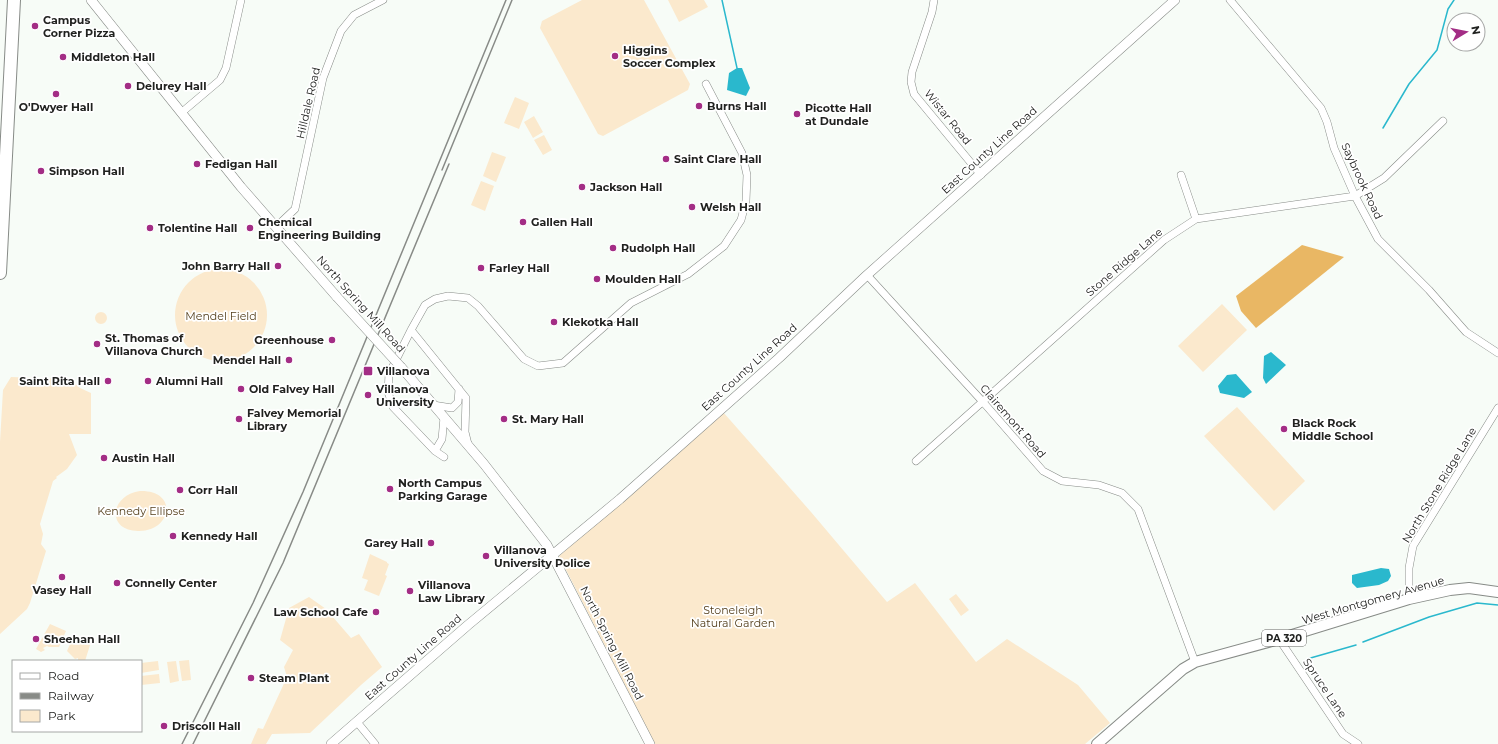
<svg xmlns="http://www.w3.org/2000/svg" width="1498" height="744" viewBox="0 0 1498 744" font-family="Montserrat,sans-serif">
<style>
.green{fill:#fbe9cd}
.forest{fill:#e9b764}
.water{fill:#2ab8cd}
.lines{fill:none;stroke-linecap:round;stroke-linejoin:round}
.stream{stroke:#2ab8cd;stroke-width:1.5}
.street-casing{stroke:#878b87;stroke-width:8}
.secondary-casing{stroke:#878b87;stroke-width:10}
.primary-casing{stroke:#878b87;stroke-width:12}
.highway-casing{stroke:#878b87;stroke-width:14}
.street{stroke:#fff;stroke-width:7}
.secondary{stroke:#fff;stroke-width:9}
.primary{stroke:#fff;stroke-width:10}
.highway{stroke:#fff;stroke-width:12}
.rail{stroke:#888b87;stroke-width:1.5}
.secondary-bridge-casing{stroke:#878b87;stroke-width:10;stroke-linecap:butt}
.secondary-bridge{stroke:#fff;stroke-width:9}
.poi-dot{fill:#a32d85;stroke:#fff;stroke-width:1.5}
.labels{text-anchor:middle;stroke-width:3.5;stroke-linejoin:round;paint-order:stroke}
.shield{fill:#fff;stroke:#646463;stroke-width:1}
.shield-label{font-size:10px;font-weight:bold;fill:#212220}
.poi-label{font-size:11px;font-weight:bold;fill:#212220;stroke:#fff;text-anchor:start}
.street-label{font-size:11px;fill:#212220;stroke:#fff}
.park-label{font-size:11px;fill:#533e1b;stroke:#fff}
</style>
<rect width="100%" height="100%" fill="#f7fcf7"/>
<!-- green -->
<path class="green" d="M 582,0 L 644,0 L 690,84 L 688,90 L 603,136 L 598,134 L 540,28 L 542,21 Z
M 668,0 L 704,0 L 708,7 L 679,22 Z
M 515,97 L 529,103 L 519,129 L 504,123 Z
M 534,116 L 543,132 L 533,138 L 524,122 Z
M 544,135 L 552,150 L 543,155 L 534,140 Z
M 492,152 L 506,157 L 496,182 L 483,176 Z
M 481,181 L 494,186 L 485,211 L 471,205 Z
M175 315a46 46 0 1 1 92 0a46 46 0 1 1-92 0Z
M 1222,304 L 1247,330 L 1203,372 L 1178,346 Z
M95 318a6 6 0 1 1 12 0a6 6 0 1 1-12 0Z
M 11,377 L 69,379 L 80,388 L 91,393 L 91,434 L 69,434 L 77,455 L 67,469 L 56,477 L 57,478 L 53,481 L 40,524 L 43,534 L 41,544 L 46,551 L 30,603 L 27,609 L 0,634 L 0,442 L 3,390 Z
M 1237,407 L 1305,481 L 1274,511 L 1204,436 Z
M 723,412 L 811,512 L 887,602 L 915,583 L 976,662 L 1007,639 L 1078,685 L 1110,723 L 1085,744 L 655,744 L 559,556 Z
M 140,491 C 179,490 172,532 138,531 C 106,531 110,495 140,491 Z
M 370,554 L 387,562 L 387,563 L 389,564 L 385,575 L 387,576 L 379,596 L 364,590 L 368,580 L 362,578 Z
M 956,594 L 969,610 L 961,616 L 949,599 Z
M 309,597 L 326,609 L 351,638 L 359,634 L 382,667 L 361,685 L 310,733 L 272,734 L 266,744 L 251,744 L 258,728 L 263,729 L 287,677 L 284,667 L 293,650 L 280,640 L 289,608 Z
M 50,624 L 66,631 L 59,647 L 49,647 L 47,646 L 43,648 L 45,650 L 41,652 L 36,649 Z
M 74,635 L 91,642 L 85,661 L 78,661 L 78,658 L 75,659 L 67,651 Z
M 189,660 L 191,680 L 182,681 L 179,661 Z
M 158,661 L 159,670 L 141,673 L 141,663 Z
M 176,661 L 179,681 L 170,683 L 167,662 Z
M 159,674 L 160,683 L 141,685 L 141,676 Z"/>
<!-- forest -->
<path class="forest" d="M 1302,245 L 1344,257 L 1256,328 L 1241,311 L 1236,296 Z"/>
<!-- water -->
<path class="water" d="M 737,68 L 742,68 L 750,88 L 746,96 L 727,90 L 729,73 Z
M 1271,352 L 1286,365 L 1266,384 L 1263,378 L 1264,356 Z
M 1236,374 L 1252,392 L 1244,398 L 1220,393 L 1218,386 L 1227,375 Z
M 1381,568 L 1389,569 L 1391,576 L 1388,581 L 1379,585 L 1357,588 L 1352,583 L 1352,575 Z"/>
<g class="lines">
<!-- stream -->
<path class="stream" d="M 722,0 L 737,68
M 1383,128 L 1409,84 L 1437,50 L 1448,9 L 1454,0
M 1363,642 L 1429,617 L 1477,603 L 1498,605
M 1307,659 L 1356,645"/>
<!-- street casing -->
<g class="street-casing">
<path id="street" d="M 934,0 L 932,12 L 912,72 L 911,82 L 914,94 L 981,175
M 1230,0 L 1321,108 L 1327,122 L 1334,148 L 1355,196 L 1378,239 L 1429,290 L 1466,332 L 1498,353
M 181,113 L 220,80 L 226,68 L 241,0
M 1181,175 L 1196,219
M 277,226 L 295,209 L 323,78 L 341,31 L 354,15 L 383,0
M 867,275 L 983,402 L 1043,471 L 1062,481 L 1099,485 L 1122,493 L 1138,509 L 1195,662
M 411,330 L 466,398 L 465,432 L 468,444
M 433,405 L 452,408 L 458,402 L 459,389
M 435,451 L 442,439 L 444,417
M 444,457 L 435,451 L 393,407 L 388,392 L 389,374 L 411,330 L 425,305 L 435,299 L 448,296 L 468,298 L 478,306 L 524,359 L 538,366 L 563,363 L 631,303 L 688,274 L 724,246 L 741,220 L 746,201 L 747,175 L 742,153 L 706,84
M 916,461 L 1164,240 L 1196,219 L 1355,196 L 1384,178 L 1443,121
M 1409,599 L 1409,568 L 1413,546 L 1498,408
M 1279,639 L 1343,734 L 1358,744
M 357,722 L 375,744"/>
</g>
<!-- secondary casing -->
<g class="secondary-casing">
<path id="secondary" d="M 91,0 L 241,187 L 337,297
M 401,367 L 484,464 L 547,545 L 650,744
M 331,744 L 468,625 L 620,499 L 779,358 L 867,275 L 1175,0"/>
</g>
<!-- primary casing -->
<g class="primary-casing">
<path id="primary" d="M 1097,744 L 1183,669 L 1195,662 L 1279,639 L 1409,599 L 1450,590 L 1469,588 L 1498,592"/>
</g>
<!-- highway casing -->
<g class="highway-casing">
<path id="highway" d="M 0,273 L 14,0"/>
</g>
<!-- street -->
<use href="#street" class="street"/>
<!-- secondary -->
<use href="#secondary" class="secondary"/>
<!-- primary -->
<use href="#primary" class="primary"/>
<!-- highway -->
<use href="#highway" class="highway"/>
<!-- rail -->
<path class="rail" d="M 442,170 L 512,0
M 182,744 L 253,603 L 303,492 L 506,0
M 193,744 L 283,563 L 449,164"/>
<!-- secondary-bridge casing -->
<g class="secondary-bridge-casing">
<path id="secondary-bridge" d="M 337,297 L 401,367"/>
</g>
<!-- secondary-bridge -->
<use href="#secondary-bridge" class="secondary-bridge"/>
</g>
<!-- markers -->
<g class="poi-dot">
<circle cx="35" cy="26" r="4"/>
<circle cx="615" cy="56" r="4"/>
<circle cx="63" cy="57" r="4"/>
<circle cx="128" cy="86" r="4"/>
<circle cx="56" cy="94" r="4"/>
<circle cx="699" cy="106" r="4"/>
<circle cx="797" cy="114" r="4"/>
<circle cx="666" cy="159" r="4"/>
<circle cx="197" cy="164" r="4"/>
<circle cx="41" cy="171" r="4"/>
<circle cx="582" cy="187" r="4"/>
<circle cx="692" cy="207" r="4"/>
<circle cx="523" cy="222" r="4"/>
<circle cx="150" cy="228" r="4"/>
<circle cx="250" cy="228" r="4"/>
<circle cx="613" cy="248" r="4"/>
<circle cx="278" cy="266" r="4"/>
<circle cx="481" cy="268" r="4"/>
<circle cx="597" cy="279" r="4"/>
<circle cx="554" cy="322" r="4"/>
<circle cx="332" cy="340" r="4"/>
<circle cx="97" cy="344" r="4"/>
<circle cx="289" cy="360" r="4"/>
<rect x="363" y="366" width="10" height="10" rx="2"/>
<circle cx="108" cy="381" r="4"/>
<circle cx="148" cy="381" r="4"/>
<circle cx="241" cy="389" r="4"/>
<circle cx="368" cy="395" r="4"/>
<circle cx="239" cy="419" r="4"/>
<circle cx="504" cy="419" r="4"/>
<circle cx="1284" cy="429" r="4"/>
<circle cx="104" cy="458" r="4"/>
<circle cx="390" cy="489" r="4"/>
<circle cx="180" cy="490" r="4"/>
<circle cx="173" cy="536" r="4"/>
<circle cx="431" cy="543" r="4"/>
<circle cx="486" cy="556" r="4"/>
<circle cx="62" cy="577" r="4"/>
<circle cx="117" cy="583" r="4"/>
<circle cx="410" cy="591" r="4"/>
<circle cx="376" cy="612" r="4"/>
<circle cx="36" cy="639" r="4"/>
<circle cx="251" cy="678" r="4"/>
<circle cx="164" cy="726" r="4"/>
</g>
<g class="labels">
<!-- shield labels -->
<rect class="shield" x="1262" y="630" width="44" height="16" rx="3"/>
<g class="shield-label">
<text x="1284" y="642">PA 320</text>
</g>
<!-- poi labels -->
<g class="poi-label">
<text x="43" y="24">Campus<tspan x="43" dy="13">Corner Pizza</tspan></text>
<text x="623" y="54">Higgins<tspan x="623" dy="13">Soccer Complex</tspan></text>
<text x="71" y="61">Middleton Hall</text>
<text x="136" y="90">Delurey Hall</text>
<text x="707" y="110">Burns Hall</text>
<text x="56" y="111" text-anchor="middle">O'Dwyer Hall</text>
<text x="805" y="112">Picotte Hall<tspan x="805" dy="13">at Dundale</tspan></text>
<text x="674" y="163">Saint Clare Hall</text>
<text x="205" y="168">Fedigan Hall</text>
<text x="49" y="175">Simpson Hall</text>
<text x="590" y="191">Jackson Hall</text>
<text x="700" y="211">Welsh Hall</text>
<text x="258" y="226">Chemical<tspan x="258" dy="13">Engineering Building</tspan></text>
<text x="531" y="226">Gallen Hall</text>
<text x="158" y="232">Tolentine Hall</text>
<text x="621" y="252">Rudolph Hall</text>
<text x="270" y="270" text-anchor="end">John Barry Hall</text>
<text x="489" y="272">Farley Hall</text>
<text x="605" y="283">Moulden Hall</text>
<text x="562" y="326">Klekotka Hall</text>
<text x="105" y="342">St. Thomas of<tspan x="105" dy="13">Villanova Church</tspan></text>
<text x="324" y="344" text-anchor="end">Greenhouse</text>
<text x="281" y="364" text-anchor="end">Mendel Hall</text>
<text x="377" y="375">Villanova</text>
<text x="100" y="385" text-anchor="end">Saint Rita Hall</text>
<text x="156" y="385">Alumni Hall</text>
<text x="249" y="393">Old Falvey Hall</text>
<text x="376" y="393">Villanova<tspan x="376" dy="13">University</tspan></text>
<text x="247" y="417">Falvey Memorial<tspan x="247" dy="13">Library</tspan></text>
<text x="512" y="423">St. Mary Hall</text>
<text x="1292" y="427">Black Rock<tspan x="1292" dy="13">Middle School</tspan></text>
<text x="112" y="462">Austin Hall</text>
<text x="398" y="487">North Campus<tspan x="398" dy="13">Parking Garage</tspan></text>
<text x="188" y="494">Corr Hall</text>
<text x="181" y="540">Kennedy Hall</text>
<text x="423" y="547" text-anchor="end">Garey Hall</text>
<text x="494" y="554">Villanova<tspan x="494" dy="13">University Police</tspan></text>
<text x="125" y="587">Connelly Center</text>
<text x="418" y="589">Villanova<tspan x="418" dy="13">Law Library</tspan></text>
<text x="62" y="594" text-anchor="middle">Vasey Hall</text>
<text x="368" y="616" text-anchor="end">Law School Cafe</text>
<text x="44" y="643">Sheehan Hall</text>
<text x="259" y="682">Steam Plant</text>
<text x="172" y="730">Driscoll Hall</text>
</g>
<!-- street labels -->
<g class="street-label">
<text transform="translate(308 103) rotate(-77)" y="4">Hilldale Road</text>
<text transform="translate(948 117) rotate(51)" y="4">Wistar Road</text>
<text transform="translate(989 150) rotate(-42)" y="4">East County Line Road</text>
<text transform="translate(1362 181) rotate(65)" y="4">Saybrook Road</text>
<text transform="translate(1124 262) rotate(-41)" y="4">Stone Ridge Lane</text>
<text transform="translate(361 304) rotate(48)" y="4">North Spring Mill Road</text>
<text transform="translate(749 367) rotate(-42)" y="4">East County Line Road</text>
<text transform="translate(1013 421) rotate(49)" y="4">Clairemont Road</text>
<text transform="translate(1439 485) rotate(-59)" y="4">North Stone Ridge Lane</text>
<text transform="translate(1373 600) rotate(-16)" y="4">West Montgomery Avenue</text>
<text transform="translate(612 643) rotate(63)" y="4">North Spring Mill Road</text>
<text transform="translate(413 657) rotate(-41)" y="4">East County Line Road</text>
<text transform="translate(1325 688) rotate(56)" y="4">Spruce Lane</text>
</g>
<!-- park labels -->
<g class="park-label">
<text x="221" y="320">Mendel Field</text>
<text x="141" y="515">Kennedy Ellipse</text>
<text x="733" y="614">Stoneleigh<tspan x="733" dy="13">Natural Garden</tspan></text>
</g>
</g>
<!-- legend -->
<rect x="12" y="660" width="130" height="72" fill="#ffffff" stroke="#a6a7a6"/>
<rect x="20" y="673" width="20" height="6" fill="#ffffff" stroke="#a6a7a6"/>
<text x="48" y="680" font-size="12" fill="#212220">Road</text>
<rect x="20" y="693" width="20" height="6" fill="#888b87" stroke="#a6a7a6"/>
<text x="48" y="700" font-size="12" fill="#212220">Railway</text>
<rect x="20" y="710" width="20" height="12" fill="#fbe9cd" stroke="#a6a7a6"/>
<text x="48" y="720" font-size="12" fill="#212220">Park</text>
<!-- north arrow -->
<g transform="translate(1466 32) rotate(80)"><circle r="19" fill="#ffffff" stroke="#a6a7a6"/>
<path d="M0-3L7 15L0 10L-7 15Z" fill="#a32d85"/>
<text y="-6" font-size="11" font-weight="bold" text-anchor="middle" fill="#212220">N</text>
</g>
</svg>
